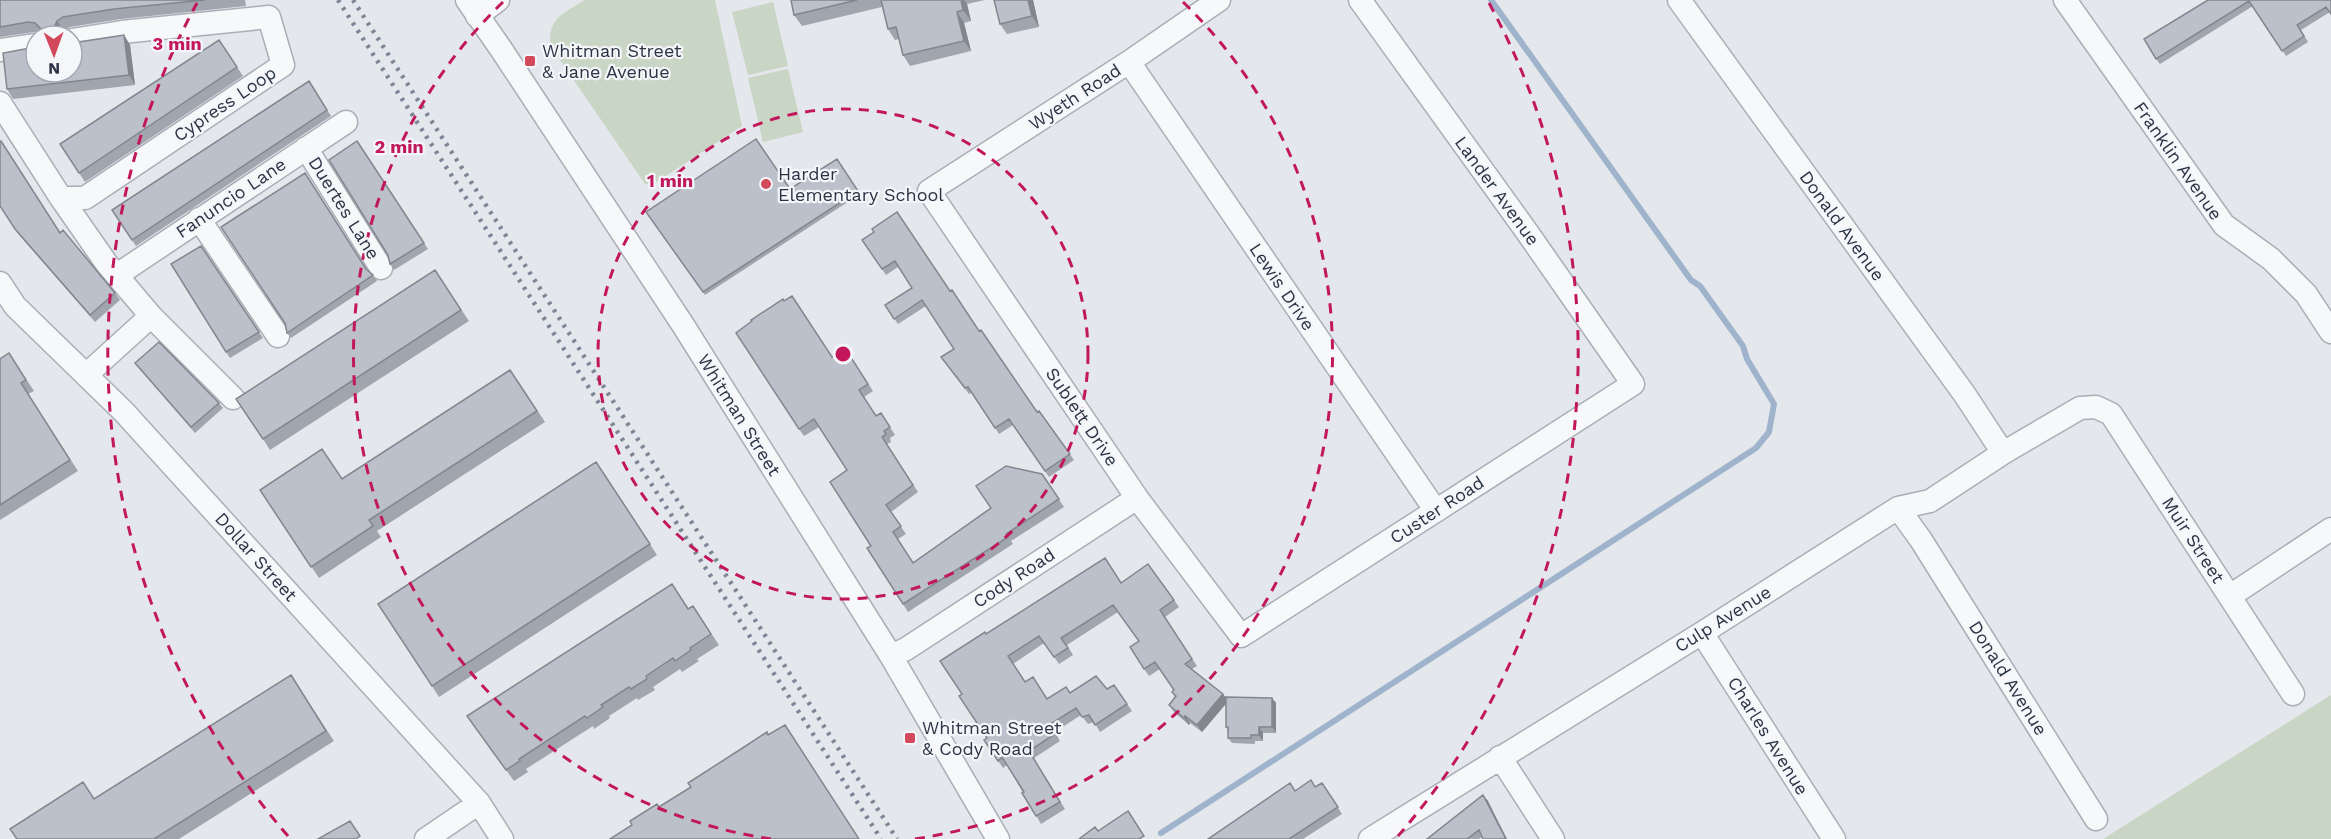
<svg xmlns="http://www.w3.org/2000/svg" width="2331" height="839" viewBox="0 0 2331 839" font-family="'Work Sans',sans-serif">
<style>
.green{fill:#c9d6c5}
.lines{fill:none;stroke-linecap:round;stroke-linejoin:round}
.stream{stroke:#9fb4cc;stroke-width:6}
.minor-casing{stroke:#a9aeb7;stroke-width:25}
.minor{stroke:#f7f8fa;stroke-width:22}
.rail{stroke:#7d8696;stroke-width:4.5;stroke-dasharray:3 6;stroke-linecap:butt}
.wall{fill:#a1a5ae}
.shaded-wall{fill:#83868d}
.building{fill:#bbc0ca;stroke:#83868d;stroke-width:1.5}
.ring{fill:none;stroke:#c2185b;stroke-width:3;stroke-dasharray:10 8}
.poi-dot{fill:#d1495b;stroke:#f4f6f9;stroke-width:2}
.labels{text-anchor:middle;stroke-width:4.5;stroke-linejoin:round;paint-order:stroke}
.poi-label{font-size:18px;fill:#2b3445;stroke:#f4f6f9;text-anchor:start}
.street-label{font-size:18px;fill:#2b3445;stroke:#f4f6f9}
.centre{fill:#c2185b;stroke:#f4f6f9;stroke-width:3}
.ring-label{font-size:18px;text-anchor:middle;font-weight:bold;fill:#c2185b;stroke:#f4f6f9;stroke-width:4.5;stroke-linejoin:round;paint-order:stroke}
</style>
<rect width="100%" height="100%" fill="#e4e7ec"/>
<!-- green -->
<path class="green" d="M 585,0 L 715,0 L 742,126 L 652,185 L 645,184 L 551,47 C 546,19 564,13 585,0 Z
M 773,2 L 788,66 L 748,75 L 732,12 Z
M 788,69 L 803,132 L 763,142 L 748,78 Z
M 2331,695 L 2331,839 L 2103,839 Z"/>
<g class="lines">
<!-- stream -->
<path class="stream" d="M 1161,833 L 1756,448 L 1769,432 L 1774,404 L 1747,359 L 1743,346 L 1700,286 L 1691,280 L 1491,0"/>
<!-- minor casing -->
<g class="minor-casing">
<path id="minor" d="M 467,0 L 501,49 L 683,325 L 891,656 L 998,839
M 1219,0 L 1129,62 L 929,191 L 1137,498 L 1241,636 L 1633,384 L 1527,232 L 1360,0
M 1679,0 L 1965,395 L 2003,453
M 2065,0 L 2224,225 L 2271,259 L 2306,294 L 2331,332
M 477,16 L 498,0
M 0,50 L 36,45
M 1129,62 L 1436,511
M 0,103 L 61,198 L 85,198 L 283,65 L 269,17 L 122,32 L 72,40
M 306,148 L 381,268
M 61,198 L 107,264 L 151,316 L 233,398
M 199,219 L 278,336
M 117,275 L 346,122
M 0,283 L 15,306 L 124,412 L 479,803 L 502,839
M 86,375 L 151,316
M 1898,508 L 1921,540 L 2096,819
M 2230,596 L 2331,529
M 1702,633 L 1834,839
M 891,656 L 906,649 L 1137,498
M 1500,757 L 1553,839
M 426,839 L 479,803
M 1370,839 L 1702,633 L 1898,508 L 1930,501 L 2003,453 L 2080,408 L 2096,407 L 2111,414 L 2293,694"/>
</g>
<!-- minor -->
<use href="#minor" class="minor"/>
<!-- rail -->
<path class="rail" d="M 338,0 L 881,839
M 353,0 L 897,839"/>
</g>
<!-- wall -->
<path class="wall" d="M 0,0 L 245,0 L 246,6 L 121,19 L 70,27 L 63,30 L 61,36 L 42,36 L 41,33 L 34,32 L 0,37 Z
M 791,0 L 985,0 L 967,4 L 971,21 L 964,23 L 971,51 L 910,66 L 903,55 L 899,39 L 895,40 L 888,29 L 882,7 L 802,26 L 794,15 Z
M 994,0 L 1033,0 L 1039,27 L 1007,34 L 1000,24 Z
M 2208,0 L 2331,0 L 2330,12 L 2301,30 L 2308,42 L 2286,56 L 2253,6 L 2160,64 L 2156,59 Z
M 124,35 L 130,45 L 135,85 L 13,99 L 7,89 L 36,72 Z
M 219,40 L 243,76 L 85,182 L 60,144 Z
M 309,81 L 331,116 L 136,246 L 112,210 Z
M 357,141 L 428,249 L 394,270 L 390,264 Z
M 837,159 L 860,194 L 705,295 L 646,212 L 790,189 Z
M 0,206 L 60,232 L 115,293 L 120,300 L 95,322 L 20,236 Z
M 874,232 L 979,331 L 1037,412 L 1039,411 L 1074,460 L 1049,477 L 1013,425 L 999,434 L 972,392 L 969,394 L 941,357 L 954,349 L 926,306 L 898,324 L 885,305 L 912,288 L 898,267 L 886,275 L 862,240 Z
M 201,246 L 263,338 L 230,358 L 226,352 Z
M 366,270 L 373,275 L 377,281 L 291,338 L 287,333 Z
M 442,281 L 469,321 L 270,450 L 263,439 Z
M 845,348 L 873,391 L 864,397 L 876,416 L 881,413 L 895,435 L 890,438 L 891,442 L 887,444 L 918,492 L 891,512 L 906,534 L 898,539 L 913,562 L 1042,474 L 1064,507 L 1011,541 L 1013,544 L 908,612 L 903,604 L 871,546 L 847,470 L 819,427 L 804,436 L 799,429 Z
M 9,353 L 34,391 L 28,394 L 78,471 L 0,520 L 0,359 Z
M 135,363 L 219,403 L 223,408 L 195,433 Z
M 518,381 L 545,422 L 377,531 L 381,537 L 319,578 L 260,490 L 342,479 Z
M 604,473 L 657,555 L 439,697 L 432,686 Z
M 1121,583 L 1174,600 L 1179,607 L 1165,617 L 1197,666 L 1192,669 L 1223,694 L 1226,698 L 1272,698 L 1276,703 L 1276,733 L 1263,733 L 1263,741 L 1255,741 L 1255,744 L 1232,743 L 1228,738 L 1228,731 L 1226,727 L 1226,704 L 1202,732 L 1190,723 L 1189,725 L 1174,712 L 1169,705 L 1175,697 L 1172,692 L 1174,690 L 1160,669 L 1149,676 L 1144,669 L 1139,641 L 1118,612 L 1067,645 L 1073,655 L 1059,664 L 1044,643 L 1013,664 L 1025,682 L 1047,699 L 1070,693 L 1107,689 L 1114,685 L 1132,711 L 1100,732 L 1094,722 L 1088,724 L 1081,715 L 1055,732 L 1060,741 L 1034,758 L 1065,809 L 1041,824 L 1007,765 L 1003,768 L 984,740 L 987,738 L 962,694 L 986,634 Z
M 679,594 L 689,609 L 693,606 L 719,645 L 697,659 L 699,661 L 682,672 L 680,669 L 653,687 L 655,690 L 638,700 L 637,698 L 609,716 L 610,718 L 594,729 L 593,726 L 526,769 L 528,772 L 514,781 L 467,716 Z
M 291,675 L 334,741 L 179,839 L 17,839 L 94,799 Z
M 1322,783 L 1342,814 L 1303,839 L 1208,839 L 1295,790 L 1315,787 Z
M 1483,795 L 1488,801 L 1482,837 L 1479,839 L 1427,839 Z"/>
<!-- shaded-wall -->
<path class="shaded-wall" d="M 961,0 L 964,0 L 967,4 L 971,21 L 963,10 Z
M 1028,0 L 1033,0 L 1039,27 L 1032,16 Z
M 957,12 L 964,23 L 971,51 L 964,41 Z
M 57,21 L 63,30 L 61,36 L 54,36 L 52,32 Z
M 124,35 L 130,45 L 135,85 L 129,75 Z
M 1223,694 L 1228,701 L 1202,732 L 1197,725 Z
M 1272,698 L 1276,703 L 1276,733 L 1272,727 Z
M 1185,716 L 1190,723 L 1189,725 L 1184,718 Z
M 1259,727 L 1263,733 L 1263,741 L 1259,735 Z
M 1483,795 L 1488,801 L 1507,839 L 1506,839 Z"/>
<!-- building -->
<path class="building" d="M 0,0 L 205,0 L 114,9 L 63,17 L 57,21 L 52,32 L 54,36 L 42,36 L 40,28 L 35,23 L 28,22 L 0,27 Z
M 791,0 L 857,0 L 794,15 Z
M 881,0 L 961,0 L 963,10 L 957,12 L 964,41 L 903,55 L 896,27 L 888,29 Z
M 994,0 L 1028,0 L 1032,16 L 1000,24 Z
M 2208,0 L 2331,0 L 2331,14 L 2326,7 L 2297,25 L 2304,36 L 2282,51 L 2249,1 L 2156,59 L 2144,39 Z
M 124,35 L 129,75 L 7,89 L 3,53 L 36,47 L 36,72 L 72,72 L 72,43 Z
M 219,40 L 237,67 L 79,173 L 60,144 Z
M 309,81 L 327,110 L 132,240 L 112,210 Z
M 756,139 L 790,189 L 837,159 L 858,191 L 703,292 L 646,212 Z
M 1,141 L 60,233 L 63,230 L 115,293 L 90,315 L 15,229 L 0,206 L 0,142 Z
M 357,141 L 424,243 L 390,264 L 388,255 L 329,160 Z
M 305,173 L 366,269 L 373,275 L 287,333 L 285,323 L 221,227 Z
M 897,212 L 950,291 L 952,290 L 979,331 L 981,330 L 1037,412 L 1039,411 L 1070,454 L 1045,471 L 1009,419 L 995,428 L 968,387 L 965,388 L 941,357 L 954,349 L 922,300 L 894,319 L 885,305 L 912,288 L 895,261 L 882,269 L 862,240 L 874,232 L 872,229 Z
M 201,246 L 259,332 L 226,352 L 171,264 Z
M 435,270 L 461,310 L 263,439 L 236,399 Z
M 792,296 L 832,357 L 845,348 L 868,384 L 859,390 L 876,416 L 881,413 L 890,427 L 884,431 L 886,434 L 882,437 L 913,485 L 886,505 L 901,526 L 893,532 L 913,563 L 991,508 L 976,486 L 1006,466 L 1042,474 L 1059,499 L 1006,534 L 1008,537 L 903,604 L 867,548 L 871,546 L 830,482 L 847,470 L 814,419 L 799,429 L 736,333 L 752,321 L 751,320 L 783,299 L 784,301 Z
M 159,342 L 219,403 L 191,427 L 135,363 Z
M 9,353 L 26,380 L 21,383 L 70,460 L 0,505 L 0,359 Z
M 510,370 L 537,411 L 369,520 L 373,526 L 311,567 L 260,490 L 322,449 L 342,479 Z
M 596,462 L 650,544 L 432,686 L 378,604 Z
M 1105,558 L 1121,583 L 1148,564 L 1174,600 L 1160,610 L 1192,659 L 1185,664 L 1223,694 L 1197,725 L 1185,716 L 1184,718 L 1169,705 L 1176,696 L 1172,692 L 1174,690 L 1155,662 L 1144,669 L 1130,647 L 1139,641 L 1113,605 L 1061,638 L 1068,648 L 1054,657 L 1039,636 L 1008,656 L 1025,682 L 1033,677 L 1047,699 L 1066,687 L 1070,693 L 1096,676 L 1107,689 L 1114,685 L 1127,704 L 1095,725 L 1089,715 L 1082,717 L 1076,708 L 1049,725 L 1055,734 L 1029,751 L 1060,802 L 1036,816 L 1022,793 L 1024,792 L 1002,757 L 998,761 L 984,740 L 987,738 L 959,696 L 962,694 L 940,661 L 985,632 L 986,634 Z
M 672,584 L 688,609 L 693,606 L 711,634 L 690,648 L 691,650 L 675,661 L 673,658 L 646,676 L 647,679 L 631,689 L 629,687 L 601,705 L 603,707 L 587,718 L 585,716 L 519,759 L 520,761 L 506,770 L 467,716 Z
M 291,675 L 326,731 L 154,839 L 17,839 L 10,829 L 83,782 L 94,799 Z
M 1226,697 L 1272,698 L 1272,727 L 1259,727 L 1259,735 L 1251,735 L 1251,738 L 1228,738 L 1228,727 L 1226,727 Z
M 785,725 L 859,839 L 610,839 L 632,825 L 630,821 L 657,804 L 659,807 L 691,787 L 688,783 L 741,749 L 767,732 L 768,735 Z
M 1311,780 L 1315,787 L 1322,783 L 1338,807 L 1289,839 L 1208,839 L 1290,783 L 1295,791 Z
M 1483,795 L 1506,839 L 1483,839 L 1479,830 L 1467,839 L 1427,839 Z
M 1128,811 L 1144,836 L 1139,839 L 1079,839 L 1095,827 L 1098,831 Z
M 350,821 L 360,836 L 356,839 L 318,839 Z"/>
<!-- distance rings -->
<g class="ring">
<circle cx="843" cy="354" r="245"/>
<path d="M771 839A490 490 0 0 1 503 2M1183 2A490 490 0 0 1 915 839"/>
<path d="M288 836A735 735 0 0 1 197 3M1489 3A735 735 0 0 1 1398 836"/>
</g>
<!-- markers -->
<g class="poi-dot">
<rect x="524" y="55" width="12" height="12" rx="3"/>
<circle cx="766" cy="184" r="6"/>
<rect x="904" y="732" width="12" height="12" rx="3"/>
</g>
<g class="labels">
<!-- poi labels -->
<g class="poi-label">
<text x="542" y="57">Whitman Street<tspan x="542" dy="21">&amp; Jane Avenue</tspan></text>
<text x="778" y="180">Harder<tspan x="778" dy="21">Elementary School</tspan></text>
<text x="922" y="734">Whitman Street<tspan x="922" dy="21">&amp; Cody Road</tspan></text>
</g>
<!-- street labels -->
<g class="street-label">
<text transform="translate(1075 97) rotate(-33)" y="6">Wyeth Road</text>
<text transform="translate(225 104) rotate(-34)" y="6">Cypress Loop</text>
<text transform="translate(2178 161) rotate(55)" y="6">Franklin Avenue</text>
<text transform="translate(1497 191) rotate(54)" y="6">Lander Avenue</text>
<text transform="translate(231 198) rotate(-34)" y="6">Fanuncio Lane</text>
<text transform="translate(344 208) rotate(58)" y="6">Duertes Lane</text>
<text transform="translate(1842 226) rotate(54)" y="6">Donald Avenue</text>
<text transform="translate(1282 287) rotate(56)" y="6">Lewis Drive</text>
<text transform="translate(739 415) rotate(58)" y="6">Whitman Street</text>
<text transform="translate(1082 417) rotate(56)" y="6">Sublett Drive</text>
<text transform="translate(1437 510) rotate(-33)" y="6">Custer Road</text>
<text transform="translate(2193 540) rotate(57)" y="6">Muir Street</text>
<text transform="translate(256 557) rotate(48)" y="6">Dollar Street</text>
<text transform="translate(1014 578) rotate(-33)" y="6">Cody Road</text>
<text transform="translate(1723 619) rotate(-32)" y="6">Culp Avenue</text>
<text transform="translate(2008 678) rotate(58)" y="6">Donald Avenue</text>
<text transform="translate(1768 736) rotate(58)" y="6">Charles Avenue</text>
</g>
</g>
<circle cx="843" cy="354" r="9" class="centre"/>
<g class="ring-label">
<text x="177" y="50">3 min</text>
<text x="399" y="153">2 min</text>
<text x="670" y="187">1 min</text>
</g>
<!-- north arrow -->
<g transform="translate(54 54) rotate(179)"><circle r="28" fill="#f4f6f9" stroke="#a4a8b1" stroke-width="1.5"/>
<path d="M0-4.5L10 22L0 15L-10 22Z" fill="#d1495b"/>
<text y="-9" font-size="16" font-weight="bold" text-anchor="middle" fill="#2b3445">N</text>
</g>
</svg>
